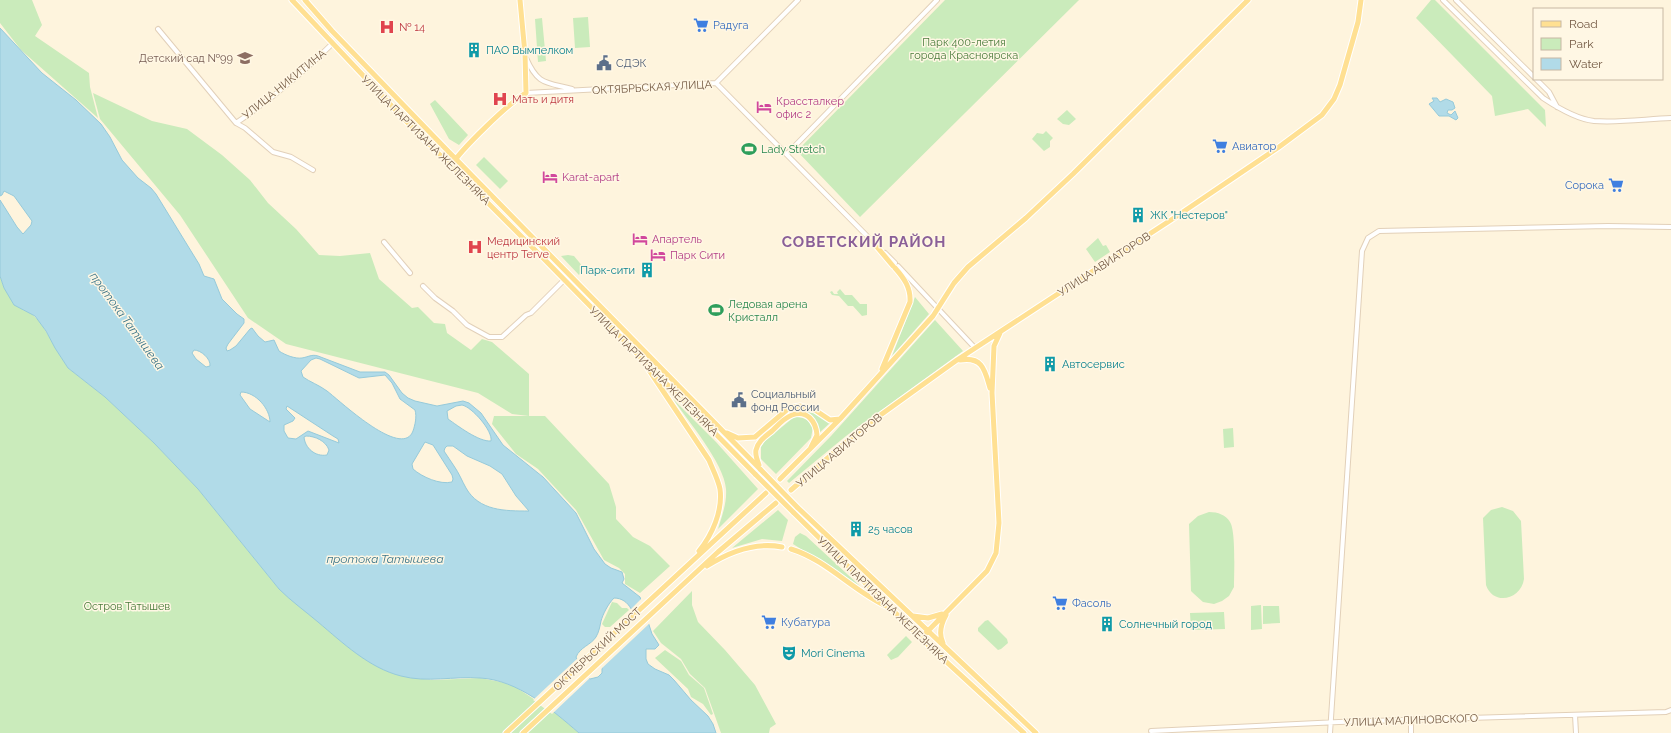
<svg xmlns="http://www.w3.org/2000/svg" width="1671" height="733" viewBox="0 0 1671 733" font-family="Raleway,sans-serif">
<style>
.green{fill:#caebbb}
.water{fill:#b1dbe8;stroke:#96cada;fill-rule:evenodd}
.pier{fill:#fef4dd}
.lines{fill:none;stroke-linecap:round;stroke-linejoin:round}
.minor-casing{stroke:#e2d0b9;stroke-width:6}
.major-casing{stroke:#fff;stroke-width:7}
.minor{stroke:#fff;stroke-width:4}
.major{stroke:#ffe092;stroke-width:5}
.major-bridge-casing{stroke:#fff;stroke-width:7;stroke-linecap:butt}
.major-bridge{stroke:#ffe092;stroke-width:5}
.labels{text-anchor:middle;stroke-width:3;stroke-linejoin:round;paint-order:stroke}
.shop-label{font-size:11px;fill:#366cbe;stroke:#fff7e4;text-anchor:start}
.health-label{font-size:11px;fill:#be3a42;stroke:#fff7e4;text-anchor:start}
.park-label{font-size:11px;fill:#497b3b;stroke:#fff7e4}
.culture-label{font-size:11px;fill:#0d838f;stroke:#fff7e4;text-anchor:start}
.education-label{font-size:11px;fill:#785e54;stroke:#fff7e4;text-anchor:end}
.service-label{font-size:11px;fill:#4e5e75;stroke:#fff7e4;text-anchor:start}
.street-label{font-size:11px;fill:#745a44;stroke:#fff7e4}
.hotel-label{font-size:11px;fill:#b23c85;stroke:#fff7e4;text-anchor:start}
.leisure-label{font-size:11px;fill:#27864d;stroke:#fff7e4;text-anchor:start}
.water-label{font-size:12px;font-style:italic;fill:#3c768a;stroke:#fff7e4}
.district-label{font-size:15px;font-weight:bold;letter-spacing:1px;fill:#8a5f98;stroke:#fff7e4}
</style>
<rect width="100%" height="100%" fill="#fef4dd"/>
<!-- green -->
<path class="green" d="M 0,0 L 32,0 L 42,25 L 35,36 L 89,73 L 90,87 L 98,118 L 21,50 L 0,23 Z
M 945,0 L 1079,0 L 860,217 L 797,151 Z
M 1431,0 L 1435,0 L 1545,110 L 1546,127 L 1528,109 L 1495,116 L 1492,96 L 1416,18 Z
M 588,17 L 590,47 L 575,48 L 573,18 Z
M 542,18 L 546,61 L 538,62 L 535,19 Z
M 93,93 L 152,121 L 187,129 L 222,155 L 250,180 L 268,203 L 296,229 L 319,255 L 340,256 L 370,253 L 379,279 L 412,308 L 418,307 L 434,323 L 445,324 L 447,333 L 471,350 L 482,339 L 492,342 L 529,374 L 529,416 L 545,416 L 609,484 L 616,507 L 616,519 L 633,537 L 650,546 L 670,566 L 640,593 L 625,584 L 625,574 L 619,568 L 604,560 L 576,510 L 538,469 L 516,454 L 492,424 L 494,416 L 529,416 L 512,414 L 478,393 L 286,344 L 248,318 L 180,215 L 100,119 Z
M 435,100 L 468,135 L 459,145 L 449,139 L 430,104 Z
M 1067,110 L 1076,119 L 1069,125 L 1063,124 L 1057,119 Z
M 1046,131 L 1053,138 L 1050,141 L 1050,147 L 1044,151 L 1032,139 L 1037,133 L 1043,134 Z
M 484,157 L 508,181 L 500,189 L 476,165 Z
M 1098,238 L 1103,246 L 1106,245 L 1110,252 L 1095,262 L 1086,249 Z
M 568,255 L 574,256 L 584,268 L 579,275 L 561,256 Z
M 0,276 L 4,288 L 23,310 L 31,313 L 40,322 L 68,368 L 105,397 L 154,443 L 198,489 L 279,589 L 348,647 L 364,659 L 392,673 L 413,678 L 434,680 L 480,678 L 501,682 L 514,686 L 558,715 L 579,733 L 0,733 Z
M 840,289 L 845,295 L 852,295 L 860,304 L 867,304 L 867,315 L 862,316 L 853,306 L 848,306 L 839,296 L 832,295 L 830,292 L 832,291 L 834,294 L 838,294 L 837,292 Z
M 915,297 L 929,314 L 892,356 Z
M 935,320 L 963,351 L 846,436 L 789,483 L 787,481 L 831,436 Z
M 673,399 L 716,442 L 758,489 L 718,529 C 722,516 727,503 726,489 C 724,463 688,421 673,399 Z
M 804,409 L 816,413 L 830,423 L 819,433 L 817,423 L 807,413 L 791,412 L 791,410 Z
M 794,417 C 803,417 808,419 813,427 L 811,438 L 776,474 L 761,459 L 761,447 L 765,441 Z
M 1233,428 L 1234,447 L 1224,448 L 1223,429 Z
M 1502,507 L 1513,511 L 1521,521 L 1524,579 C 1521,600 1493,606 1486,585 L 1483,518 L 1491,510 Z
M 778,510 L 788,520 L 782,541 L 762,539 L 732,548 Z
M 1209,512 C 1218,512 1226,515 1230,522 C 1236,531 1234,575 1234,587 L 1229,596 L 1222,601 L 1214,604 L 1203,602 L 1193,593 L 1191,591 L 1189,524 L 1198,516 Z
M 800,533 L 806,536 L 860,586 L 793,544 L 795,537 Z
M 692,591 L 692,605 L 698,622 L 725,650 L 755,685 L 776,724 L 770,728 L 769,733 L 721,733 L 705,688 L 690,674 L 681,659 L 661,643 L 653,631 Z
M 612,602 L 617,603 L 622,608 L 627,608 L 629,610 L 610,627 L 605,627 L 602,624 Z
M 1261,605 L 1262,629 L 1251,630 L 1251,606 Z
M 1263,606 L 1279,606 L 1280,623 L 1263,624 Z
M 1224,612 L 1225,629 L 1191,630 L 1190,613 Z
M 988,620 L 1007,639 L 1008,643 L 1001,649 L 998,650 L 978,631 L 978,628 L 985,621 Z
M 906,636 L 912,642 L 898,657 L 891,660 L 887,655 Z
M 665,650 L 681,661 L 689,675 L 704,688 L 713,714 L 711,715 L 703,704 L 691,697 L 688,689 L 655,658 Z"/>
<!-- water -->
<path class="water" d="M 0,28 L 42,73 L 76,100 L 101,124 L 110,137 L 122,160 L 138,178 L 151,188 L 156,194 L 199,264 L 204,276 L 214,279 L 222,299 L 237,314 L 244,319 L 244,323 L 228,344 L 226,348 L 227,351 L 230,350 L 236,346 L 250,329 L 252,328 L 258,336 L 265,342 L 274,340 L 279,351 C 285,355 295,359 302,358 C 308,357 312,354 318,356 L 360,372 L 385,372 L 389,375 L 402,393 L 408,398 L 415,401 L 437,406 L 463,401 L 469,403 L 481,413 L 503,445 L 543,477 L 576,513 L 594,549 L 605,564 L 611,568 L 622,572 L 624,579 L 622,583 L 640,597 L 652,634 L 659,645 L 655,649 L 646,649 L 646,659 L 648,664 L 655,669 L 669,675 L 674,680 L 691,700 L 708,716 L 713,724 L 716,733 L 579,733 C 551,709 518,680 480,678 C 454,676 427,683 401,676 C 369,668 343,643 318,622 C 305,611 291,601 279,589 L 198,489 L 154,443 L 105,397 L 68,368 L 55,348 L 46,331 L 35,316 L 14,305 L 4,288 L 0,276 L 0,200 L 17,227 L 23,234 L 31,225 L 32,221 L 14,196 L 4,191 L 2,195 L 0,196 ZM 194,350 C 201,350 211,359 210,366 L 206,367 L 196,359 L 192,353 ZM 316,358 L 320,359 L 359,378 L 385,375 L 392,383 L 400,399 L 415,410 C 417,417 415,425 413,431 C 402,460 339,400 327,391 C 319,385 310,382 303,377 L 301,371 L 311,360 ZM 241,392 C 256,392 270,409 270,422 L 250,409 L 240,395 ZM 462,405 C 472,407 493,431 491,441 C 479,442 458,426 448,419 L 447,411 L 456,406 ZM 287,406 L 333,436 L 338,439 L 339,443 L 308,431 L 296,439 L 288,438 L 284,431 L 284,425 L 293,421 L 295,418 L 286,409 ZM 306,436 C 315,436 326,441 329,450 L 327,455 C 315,457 305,448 304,437 ZM 425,442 L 433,445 L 452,475 L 453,479 L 452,482 C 440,485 422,477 413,469 L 412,464 ZM 447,446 L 453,446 L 467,456 L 490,466 L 502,474 L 516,496 L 529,511 C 505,511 479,511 466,488 C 462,481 459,473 454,466 C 451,461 447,456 444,451 L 445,448 ZM 614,598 C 630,598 636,616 636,629 L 602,664 L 602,673 L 598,677 L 590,679 L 583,674 L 576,657 C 580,647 591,645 596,637 C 599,632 600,626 601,621 C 603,614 608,604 614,598 Z
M 1432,98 L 1437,98 L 1440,102 L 1446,99 L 1453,102 L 1455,108 L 1452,110 L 1448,110 L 1447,113 L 1451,115 L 1455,111 L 1458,118 L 1456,120 L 1449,116 L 1439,116 L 1429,104 L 1434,101 Z"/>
<!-- pier -->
<path class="pier" d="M 642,598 L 650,623 L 600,670 L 600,663 L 634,628 L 634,618 L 630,610 Z
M 579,657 L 585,672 L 592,676 L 552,714 L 533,700 Z"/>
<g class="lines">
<!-- minor casing -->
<g class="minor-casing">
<path id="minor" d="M 1443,0 L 1543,98 C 1558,108 1576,119 1594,121 C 1618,123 1646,119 1671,118
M 1456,0 L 1534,77
M 158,29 L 236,123 L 245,128 L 273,152 L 291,157 L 313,170
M 526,58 C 538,85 545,82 572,89
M 1536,79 L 1549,92 L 1557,107
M 716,83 L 798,0
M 526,93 L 716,83 L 873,242
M 236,123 C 270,100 303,73 332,44
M 787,154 L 937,0
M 384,242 L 410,273
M 885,253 L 895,263
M 898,266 L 975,348
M 423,286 L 435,298 L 453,311 L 467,325 L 489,337 L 502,337 L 526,315 L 531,313 L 564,280
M 1575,715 L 1576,733
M 1411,720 L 1411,733
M 1151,731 L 1339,722 L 1666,712 L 1671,710
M 1330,733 L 1362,251 L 1368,238 L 1379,231 L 1608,226 L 1671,227"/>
</g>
<!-- major casing -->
<g class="major-casing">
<path id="major" d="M 292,0 L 405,120 L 544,259 L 756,475
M 305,0 L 332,31 L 443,146 L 761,470
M 451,166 C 460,150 510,102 526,93 L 525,54 L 520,0
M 872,241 L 893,266
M 960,360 C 983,356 985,371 990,388
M 647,367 L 709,460 C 713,470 718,479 720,489 C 723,511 712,535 699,551
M 882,369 L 910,302 C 911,288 904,278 895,268
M 727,433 L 738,438 L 755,437 L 789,408 L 800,406 L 815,410 L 830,420 L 840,419
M 759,465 C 757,460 755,455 756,450 C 758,441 766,436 772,431 C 778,425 784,418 792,415 C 807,409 816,422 817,435 L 811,447
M 780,479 L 840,419 L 933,316 L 954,283 L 968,267 L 1026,218 L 1073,174 L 1248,0
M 791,490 L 861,429 L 957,360 L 1177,216 L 1279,147 L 1322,115 L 1334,99 L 1340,85 L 1358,22 L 1361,0
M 797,507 L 1036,733
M 793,512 L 929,646 L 1024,733
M 791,549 C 827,560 854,592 888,607
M 707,566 C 729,552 756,542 782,547
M 913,616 L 928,618 L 942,614
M 921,638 L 987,571 L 996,553 L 999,523 L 992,393 L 994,346 L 1000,333
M 943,643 C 938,633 941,624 946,615
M 506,733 L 766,493
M 523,733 L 718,552 L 776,503"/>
</g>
<!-- minor -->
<use href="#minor" class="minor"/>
<!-- major -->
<use href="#major" class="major"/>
<!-- major-bridge casing -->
<g class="major-bridge-casing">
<path id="major-bridge" d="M 761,470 L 797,507
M 756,475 L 793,512"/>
</g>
<!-- major-bridge -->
<use href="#major-bridge" class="major-bridge"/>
</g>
<!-- icons -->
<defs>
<g id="supermarket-bare" transform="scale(1.2)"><path d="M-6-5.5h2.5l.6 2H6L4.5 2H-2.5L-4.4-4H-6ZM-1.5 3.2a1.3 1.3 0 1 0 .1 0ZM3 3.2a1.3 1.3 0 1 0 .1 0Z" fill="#3f7fe0" stroke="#fff7e4" stroke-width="2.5" paint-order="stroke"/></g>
<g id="hospital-bare" transform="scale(1.2)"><path d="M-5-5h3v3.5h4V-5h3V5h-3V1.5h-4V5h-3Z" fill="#e0444e" stroke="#fff7e4" stroke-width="2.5" paint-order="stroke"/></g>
<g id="building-bare" transform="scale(1.2)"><path d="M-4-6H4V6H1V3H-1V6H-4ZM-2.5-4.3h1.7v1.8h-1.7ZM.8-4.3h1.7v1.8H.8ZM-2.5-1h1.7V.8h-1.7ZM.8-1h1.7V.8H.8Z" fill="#0f9aa8" stroke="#fff7e4" stroke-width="2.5" paint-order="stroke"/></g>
<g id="school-bare" transform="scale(1.2)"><path d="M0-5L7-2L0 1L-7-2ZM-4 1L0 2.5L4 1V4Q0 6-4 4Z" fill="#8d6e63" stroke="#fff7e4" stroke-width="2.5" paint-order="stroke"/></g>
<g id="civic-bare" transform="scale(1.2)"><path d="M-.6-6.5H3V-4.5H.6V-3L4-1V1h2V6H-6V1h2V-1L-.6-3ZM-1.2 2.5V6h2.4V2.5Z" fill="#5c6f8a" stroke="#fff7e4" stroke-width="2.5" paint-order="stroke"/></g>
<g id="hotel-bare" transform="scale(1.2)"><path d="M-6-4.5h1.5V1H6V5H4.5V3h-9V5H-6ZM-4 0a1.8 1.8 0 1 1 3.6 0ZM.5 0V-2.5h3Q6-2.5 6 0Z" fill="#d1479c" stroke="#fff7e4" stroke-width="2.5" paint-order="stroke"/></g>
<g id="stadium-bare" transform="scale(1.2)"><path d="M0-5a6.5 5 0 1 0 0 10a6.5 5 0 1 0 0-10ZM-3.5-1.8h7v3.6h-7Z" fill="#2e9e5b" stroke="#fff7e4" stroke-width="2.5" paint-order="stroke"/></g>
<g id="theatre-bare" transform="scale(1.2)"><path d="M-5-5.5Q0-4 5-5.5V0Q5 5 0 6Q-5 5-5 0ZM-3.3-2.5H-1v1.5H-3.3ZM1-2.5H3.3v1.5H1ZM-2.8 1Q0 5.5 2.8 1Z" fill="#0f9aa8" stroke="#fff7e4" stroke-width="2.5" paint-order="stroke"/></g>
</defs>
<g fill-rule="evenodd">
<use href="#supermarket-bare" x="701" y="25"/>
<use href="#hospital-bare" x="387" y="27"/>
<use href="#building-bare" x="474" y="50"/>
<use href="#school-bare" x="245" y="58"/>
<use href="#civic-bare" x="604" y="63"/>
<use href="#hospital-bare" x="500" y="99"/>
<use href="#hotel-bare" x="764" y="107"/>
<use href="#supermarket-bare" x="1220" y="146"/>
<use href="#stadium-bare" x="749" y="149"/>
<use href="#hotel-bare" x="550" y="177"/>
<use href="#supermarket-bare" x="1616" y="185"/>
<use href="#building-bare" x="1138" y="215"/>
<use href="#hotel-bare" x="640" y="239"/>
<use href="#hospital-bare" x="475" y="247"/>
<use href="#hotel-bare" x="658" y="255"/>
<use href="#building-bare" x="647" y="270"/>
<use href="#stadium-bare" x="716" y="310"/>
<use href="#building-bare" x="1050" y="364"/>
<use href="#civic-bare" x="739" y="400"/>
<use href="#building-bare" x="856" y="529"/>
<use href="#supermarket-bare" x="1060" y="603"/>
<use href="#supermarket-bare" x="769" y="622"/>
<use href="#building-bare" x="1107" y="624"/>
<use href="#theatre-bare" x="789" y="653"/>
</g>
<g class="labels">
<!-- shop labels -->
<g class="shop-label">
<text x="713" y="29">Радуга</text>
<text x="1232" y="150">Авиатор</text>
<text x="1604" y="189" text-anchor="end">Сорока</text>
<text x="1072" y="607">Фасоль</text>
<text x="781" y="626">Кубатура</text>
</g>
<!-- health labels -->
<g class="health-label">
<text x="399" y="31">№ 14</text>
<text x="512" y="103">Мать и дитя</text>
<text x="487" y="245">Медицинский<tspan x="487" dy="13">центр Terve</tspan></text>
</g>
<!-- park labels -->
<g class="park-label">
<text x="964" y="46">Парк 400-летия<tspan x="964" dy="13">города Красноярска</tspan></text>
<text x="127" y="610">Остров Татышев</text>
</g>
<!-- culture labels -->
<g class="culture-label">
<text x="486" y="54">ПАО Вымпелком</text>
<text x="1150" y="219">ЖК "Нестеров"</text>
<text x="635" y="274" text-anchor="end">Парк-сити</text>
<text x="1062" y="368">Автосервис</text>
<text x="868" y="533">25 часов</text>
<text x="1119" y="628">Солнечный город</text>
<text x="801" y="657">Mori Cinema</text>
</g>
<!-- education labels -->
<g class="education-label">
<text x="233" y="62">Детский сад №99</text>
</g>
<!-- service labels -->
<g class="service-label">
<text x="616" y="67">СДЭК</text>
<text x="751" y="398">Социальный<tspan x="751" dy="13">фонд России</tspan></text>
</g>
<!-- street labels -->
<g class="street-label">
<text transform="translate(284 84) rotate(-39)" y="4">УЛИЦА НИКИТИНА</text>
<text transform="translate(652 87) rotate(-3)" y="4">ОКТЯБРЬСКАЯ УЛИЦА</text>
<text transform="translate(426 140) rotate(45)" y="4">УЛИЦА ПАРТИЗАНА ЖЕЛЕЗНЯКА</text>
<text transform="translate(1104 264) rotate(-33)" y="4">УЛИЦА АВИАТОРОВ</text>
<text transform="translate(654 371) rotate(45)" y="4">УЛИЦА ПАРТИЗАНА ЖЕЛЕЗНЯКА</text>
<text transform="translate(839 450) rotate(-40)" y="4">УЛИЦА АВИАТОРОВ</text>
<text transform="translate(883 600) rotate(44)" y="4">УЛИЦА ПАРТИЗАНА ЖЕЛЕЗНЯКА</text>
<text transform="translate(597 649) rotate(-43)" y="4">ОКТЯБРЬСКИЙ МОСТ</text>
<text transform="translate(1411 720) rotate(-2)" y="4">УЛИЦА МАЛИНОВСКОГО</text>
</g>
<!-- hotel labels -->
<g class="hotel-label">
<text x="776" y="105">Крассталкер<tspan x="776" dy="13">офис 2</tspan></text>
<text x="562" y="181">Karat-apart</text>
<text x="652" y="243">Апартель</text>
<text x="670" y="259">Парк Сити</text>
</g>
<!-- leisure labels -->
<g class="leisure-label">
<text x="761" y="153">Lady Stretch</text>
<text x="728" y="308">Ледовая арена<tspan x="728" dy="13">Кристалл</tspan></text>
</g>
<!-- water labels -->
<g class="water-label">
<text transform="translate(127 321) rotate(54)" y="4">протока Татышева</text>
<text x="385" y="563">протока Татышева</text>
</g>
<!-- district labels -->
<g class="district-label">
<text x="864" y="247">СОВЕТСКИЙ РАЙОН</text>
</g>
</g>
<!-- legend -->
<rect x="1533" y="8" width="130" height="72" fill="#fff7e4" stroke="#c7b8a4"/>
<rect x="1541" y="21" width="20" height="6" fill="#ffe092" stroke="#c7b8a4"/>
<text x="1569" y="28" font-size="12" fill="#745a44">Road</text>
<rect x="1541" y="38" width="20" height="12" fill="#caebbb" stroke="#c7b8a4"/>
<text x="1569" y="48" font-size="12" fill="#745a44">Park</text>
<rect x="1541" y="58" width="20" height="12" fill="#b1dbe8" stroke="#c7b8a4"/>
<text x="1569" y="68" font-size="12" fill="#745a44">Water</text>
</svg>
